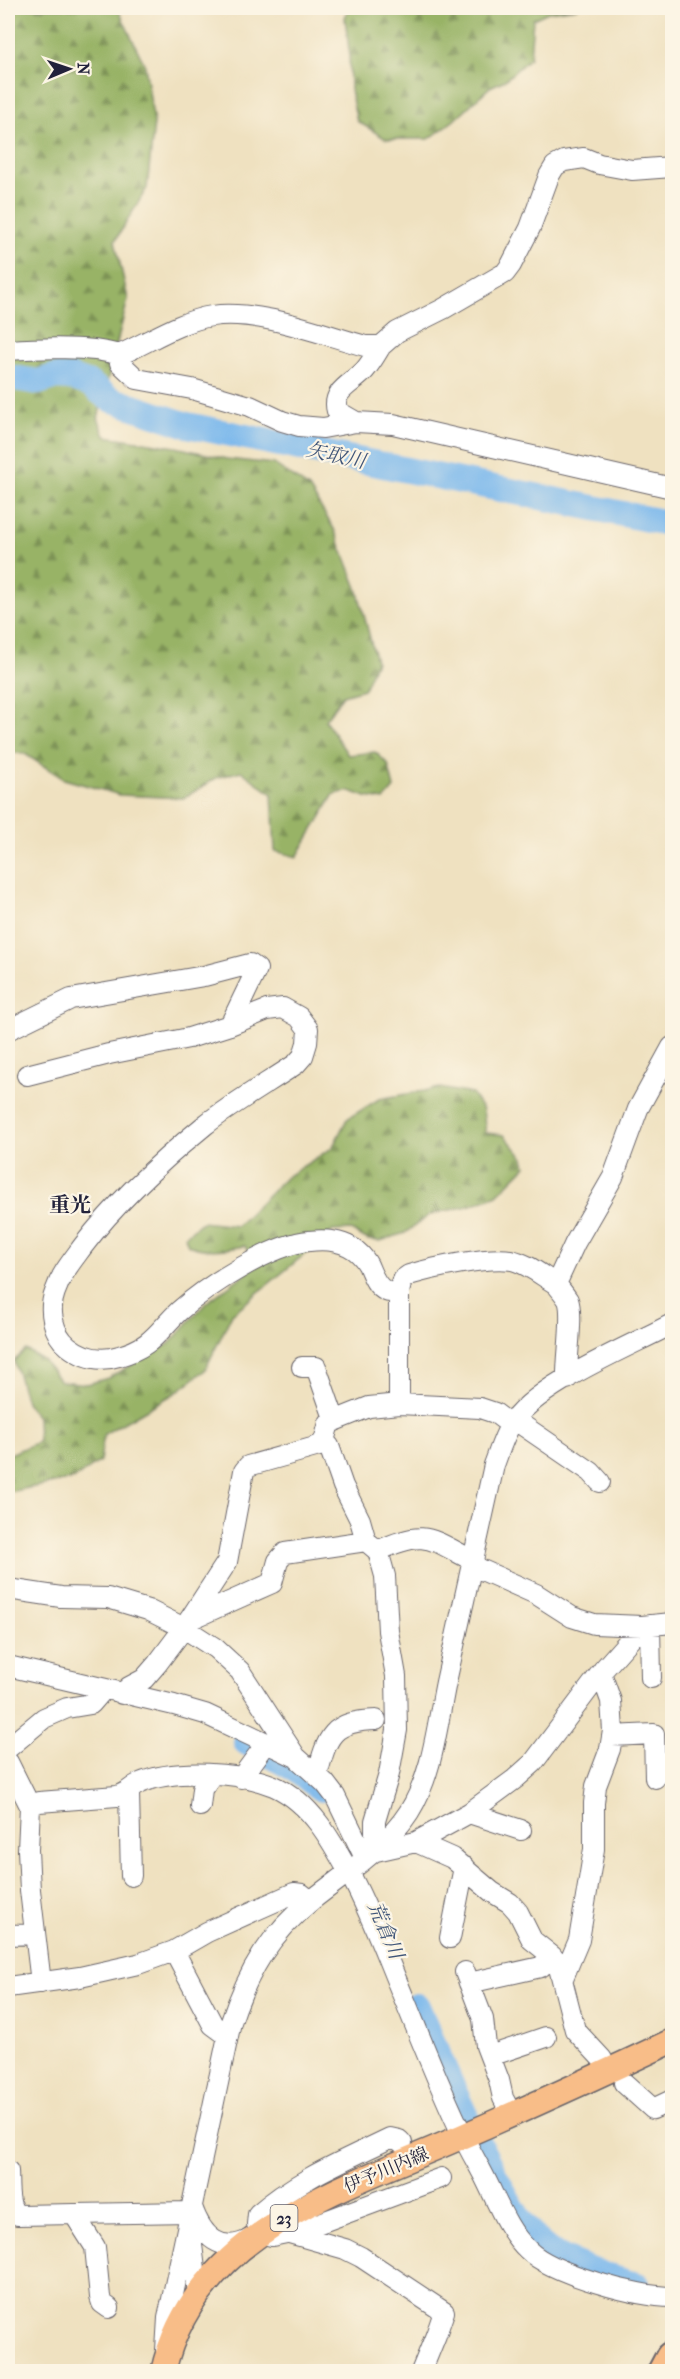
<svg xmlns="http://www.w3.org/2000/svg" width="680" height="2379" viewBox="0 0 680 2379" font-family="'IM FELL French Canon','Noto Serif JP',serif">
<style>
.forest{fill:url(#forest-firs);stroke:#5d6a50;stroke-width:1.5}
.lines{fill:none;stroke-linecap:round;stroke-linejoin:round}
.river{stroke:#79b7ec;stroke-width:26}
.minor-casing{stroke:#6a656a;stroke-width:22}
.major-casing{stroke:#6a656a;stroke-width:27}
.highway-casing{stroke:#6a656a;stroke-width:32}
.minor{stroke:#fff;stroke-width:20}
.major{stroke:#f8bd88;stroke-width:24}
.highway{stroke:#f8bd88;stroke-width:28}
.labels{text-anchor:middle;stroke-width:4.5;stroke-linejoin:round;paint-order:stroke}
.shield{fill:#fcf5e5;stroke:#63616e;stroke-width:1.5}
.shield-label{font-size:16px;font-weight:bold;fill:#22223b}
.street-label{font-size:18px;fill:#22223b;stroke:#fcf5e5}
.water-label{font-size:20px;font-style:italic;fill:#405679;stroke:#fcf5e5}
.quarter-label{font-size:21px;font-weight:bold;fill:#22223b;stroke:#fcf5e5}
</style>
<defs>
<pattern id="forest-firs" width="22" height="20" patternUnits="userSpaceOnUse" patternTransform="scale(1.5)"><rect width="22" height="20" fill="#98b366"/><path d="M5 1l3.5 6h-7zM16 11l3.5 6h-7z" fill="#7c9155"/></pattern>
</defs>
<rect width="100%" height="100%" fill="#fcf5e5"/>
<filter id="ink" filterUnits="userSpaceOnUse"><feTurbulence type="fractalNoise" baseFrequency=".0167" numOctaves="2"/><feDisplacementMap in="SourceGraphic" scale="12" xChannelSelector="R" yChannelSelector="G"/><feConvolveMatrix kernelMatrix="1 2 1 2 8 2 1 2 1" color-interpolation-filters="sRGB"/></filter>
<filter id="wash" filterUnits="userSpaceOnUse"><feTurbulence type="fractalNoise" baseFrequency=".008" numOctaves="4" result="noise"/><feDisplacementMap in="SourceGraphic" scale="24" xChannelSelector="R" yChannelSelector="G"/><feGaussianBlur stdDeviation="1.35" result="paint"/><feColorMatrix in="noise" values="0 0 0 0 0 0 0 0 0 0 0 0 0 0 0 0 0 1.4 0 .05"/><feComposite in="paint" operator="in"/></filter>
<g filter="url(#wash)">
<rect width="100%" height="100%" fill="#efe1c0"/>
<!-- forest -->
<path class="forest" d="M 8,8 L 114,8 L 119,11 L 145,66 L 154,123 L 147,188 L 115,241 L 128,299 L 98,418 L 105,436 L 176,447 L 227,459 L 274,464 L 309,488 L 334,529 L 357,588 L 376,661 L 364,689 L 343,695 L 325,720 L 348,755 L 375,752 L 388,764 L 394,788 L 384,800 L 366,797 L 350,791 L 334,794 L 297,857 L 275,851 L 272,794 L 241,771 L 216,778 L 184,798 L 120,795 L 64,779 L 25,754 L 8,752 Z
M 348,8 L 578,8 L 548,12 L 533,19 L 530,58 L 505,80 L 490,87 L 453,121 L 429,139 L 386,139 L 357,121 L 350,90 L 349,50 L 345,18 Z
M 440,1088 L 472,1094 L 483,1110 L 486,1133 L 504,1135 L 524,1158 L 526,1166 L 497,1195 L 468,1206 L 431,1214 L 405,1233 L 380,1241 L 368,1240 L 351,1230 L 333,1231 L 232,1314 L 205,1370 L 175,1393 L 104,1434 L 100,1461 L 74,1479 L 8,1492 L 8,1455 L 38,1442 L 37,1417 L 26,1402 L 14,1361 L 26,1350 L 43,1360 L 60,1381 L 87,1384 L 108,1378 L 169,1344 L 206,1303 L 257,1265 L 245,1246 C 226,1249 207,1253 188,1245 L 185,1236 L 202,1222 L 237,1226 L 286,1177 L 332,1148 L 347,1119 L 379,1099 Z"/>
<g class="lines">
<!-- river -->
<path class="river" d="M 8,377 L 38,382 L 54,377 L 73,378 L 90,384 L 110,399 L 187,425 L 672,524
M 246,1742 L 295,1769 L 321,1789
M 417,2006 C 441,2062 465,2118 493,2172 C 508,2199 520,2227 544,2247 C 564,2262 612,2279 637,2285"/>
</g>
</g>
<g filter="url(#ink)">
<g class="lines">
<!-- minor casing -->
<g class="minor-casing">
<path id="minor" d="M 672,167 L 632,170 L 599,164 L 584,158 L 564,161 L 555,166 L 549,176 L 530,228 L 511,265 L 505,273 L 443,309 L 397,332 L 381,346 L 365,346 C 321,334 258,309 212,316 C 180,321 149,342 119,355 L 120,363 L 137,379 L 192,389 L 250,406 L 282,421 L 299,426 L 323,428 L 356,422 L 393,424 L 672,488
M 8,350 C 37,348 92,346 119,355
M 356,422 L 337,411 C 331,390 353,384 365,370 C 371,363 376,354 381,346
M 8,1030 L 71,999 L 204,976 L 250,964 L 257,969 L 230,1025
M 27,1075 L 109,1054 L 189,1038 L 230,1025 L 267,1010 L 283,1008 L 299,1017 L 308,1029 L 307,1043 L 303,1056 L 296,1064 C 266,1084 233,1103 205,1125 C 161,1161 118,1200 83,1246 C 72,1261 61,1274 55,1292 C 48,1310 53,1334 68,1346 C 83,1358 100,1362 119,1356 C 152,1347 157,1332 179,1311 C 207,1286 272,1244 309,1241 C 333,1238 356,1243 368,1265 C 372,1274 376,1287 386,1291 C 389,1293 395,1292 399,1292 L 399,1404
M 556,1284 C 560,1289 565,1295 568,1300 C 574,1314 566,1360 567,1379
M 399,1292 L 402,1280 L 409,1275 C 432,1268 488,1256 511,1260 C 527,1263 542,1276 556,1284 L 575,1243 L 613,1177 L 638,1109 L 672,1047
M 302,1367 L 316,1367 L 335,1421
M 515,1420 L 591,1472 L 600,1482
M 324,1441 L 329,1446 L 343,1486 L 360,1520 L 366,1541 L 378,1551 L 385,1576 L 388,1631 L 396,1676 L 397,1730 L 389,1774 L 375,1821 L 375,1834 L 380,1846
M 378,1551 C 426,1528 430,1539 474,1561
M 473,1566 L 536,1594 L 572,1617 L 594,1624 L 642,1626 L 672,1623
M 8,1589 L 61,1597 L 108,1598 L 148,1610 L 184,1628 L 215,1648 L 240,1671 L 296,1757 L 325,1783 L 335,1796 L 365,1858
M 189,1620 L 272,1583 L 278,1561 L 285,1553 L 366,1541
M 650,1625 L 651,1678
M 8,1666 L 174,1705 L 205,1714 L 296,1757
M 122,1694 L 129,1687 L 144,1679 L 157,1664 L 184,1628 L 227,1562 L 244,1471 L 248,1466 L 319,1446 L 324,1441 L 329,1423 L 369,1407 L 399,1404 L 480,1408 L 495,1413 L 511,1425
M 612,1736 L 654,1734 L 655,1778
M 8,1748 L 44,1718 L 67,1708 L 91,1704 L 104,1689
M 8,1762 L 30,1806 L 28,1850 L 30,1890 L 41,1983
M 317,1776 C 327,1736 332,1721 376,1720
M 241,1778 L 266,1744
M 129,1793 L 131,1876
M 30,1806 L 39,1802 L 117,1796 C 128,1793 131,1787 140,1783 C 174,1768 241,1772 274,1786 C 312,1803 333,1843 352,1878 C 373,1918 388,1961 406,2003 C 424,2047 442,2093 463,2136 C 470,2151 479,2166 486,2180 C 498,2204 508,2231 528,2250 C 552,2274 638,2297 672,2297
M 200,1806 L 202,1789 L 212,1775
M 469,1813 L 521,1830
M 416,1842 L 452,1858 L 492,1892 L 510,1903 L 518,1912 L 532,1940 L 552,1956 L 558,1964 L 575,2030 L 602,2059
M 376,1851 L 416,1842 L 469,1813 L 515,1779 L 533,1763 L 603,1670 L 642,1626
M 8,1935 L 35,1934
M 450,1938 L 464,1867
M 174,1951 L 213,2025 L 228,2036
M 465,1972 L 483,2019 L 486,2046 L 499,2080 L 503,2098 L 512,2115
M 563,1978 L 579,1940 L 594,1849 L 594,1803 L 596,1786 L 610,1749 L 613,1731 L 611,1701 L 601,1673
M 469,1983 L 541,1967 L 552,1956
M 8,1987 L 80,1977 L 138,1964 L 174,1951 L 207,1932 L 294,1893 L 302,1894 L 310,1902
M 490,2056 L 546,2037
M 624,2083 L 653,2109 L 672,2100
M 402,2143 L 399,2140 L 390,2138 C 345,2160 296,2180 258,2214 L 257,2224 L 260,2233 L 272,2236 L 301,2230 L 441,2178
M 8,2171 C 9,2184 6,2208 18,2215 L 190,2212
M 192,2207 C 202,2236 221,2256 252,2238
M 74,2214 L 95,2247 L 100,2297 L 102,2303 L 109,2308
M 289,2233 L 345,2249 L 361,2257 L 444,2312 L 436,2335 L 421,2372
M 191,2237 L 198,2293
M 166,2350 L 168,2318 L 231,2022 C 248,1971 270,1934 312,1900 C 346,1873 385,1849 409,1812 C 433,1774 437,1725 446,1682 C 462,1610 478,1537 494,1465 C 499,1452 503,1438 510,1426 C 534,1385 629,1347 672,1324"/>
</g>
<!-- major casing -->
<g class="major-casing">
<path id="major" d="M 163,2372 C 195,2230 346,2188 461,2137 C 532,2106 602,2074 672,2041"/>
</g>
<!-- highway casing -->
<g class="highway-casing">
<path id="highway" d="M 662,2372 L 670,2357 L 672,2357"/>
</g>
<!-- minor -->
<use href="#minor" class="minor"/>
<!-- major -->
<use href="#major" class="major"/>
<!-- highway -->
<use href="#highway" class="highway"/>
</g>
</g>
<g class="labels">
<!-- shield labels -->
<rect class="shield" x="270.5" y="2205" width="27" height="26" rx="4.5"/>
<g class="shield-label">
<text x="284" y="2224">23</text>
</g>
<!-- street labels -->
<g class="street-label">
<text transform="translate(386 2170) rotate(-23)" y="6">伊予川内線</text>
</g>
<!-- water labels -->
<g class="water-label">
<text transform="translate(336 455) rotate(12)" y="7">矢取川</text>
<text transform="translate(386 1930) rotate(67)" y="7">荒倉川</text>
</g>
<!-- quarter labels -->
<g class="quarter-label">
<text x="70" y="1212">重光</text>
</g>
</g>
<!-- margin -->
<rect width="680" height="2379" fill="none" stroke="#fcf5e5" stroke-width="30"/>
<!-- north arrow -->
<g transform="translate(69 69) rotate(88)" stroke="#fcf5e5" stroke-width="4.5" paint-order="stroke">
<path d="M0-4.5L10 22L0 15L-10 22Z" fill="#22223b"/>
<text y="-9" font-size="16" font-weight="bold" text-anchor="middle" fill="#22223b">N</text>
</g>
</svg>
